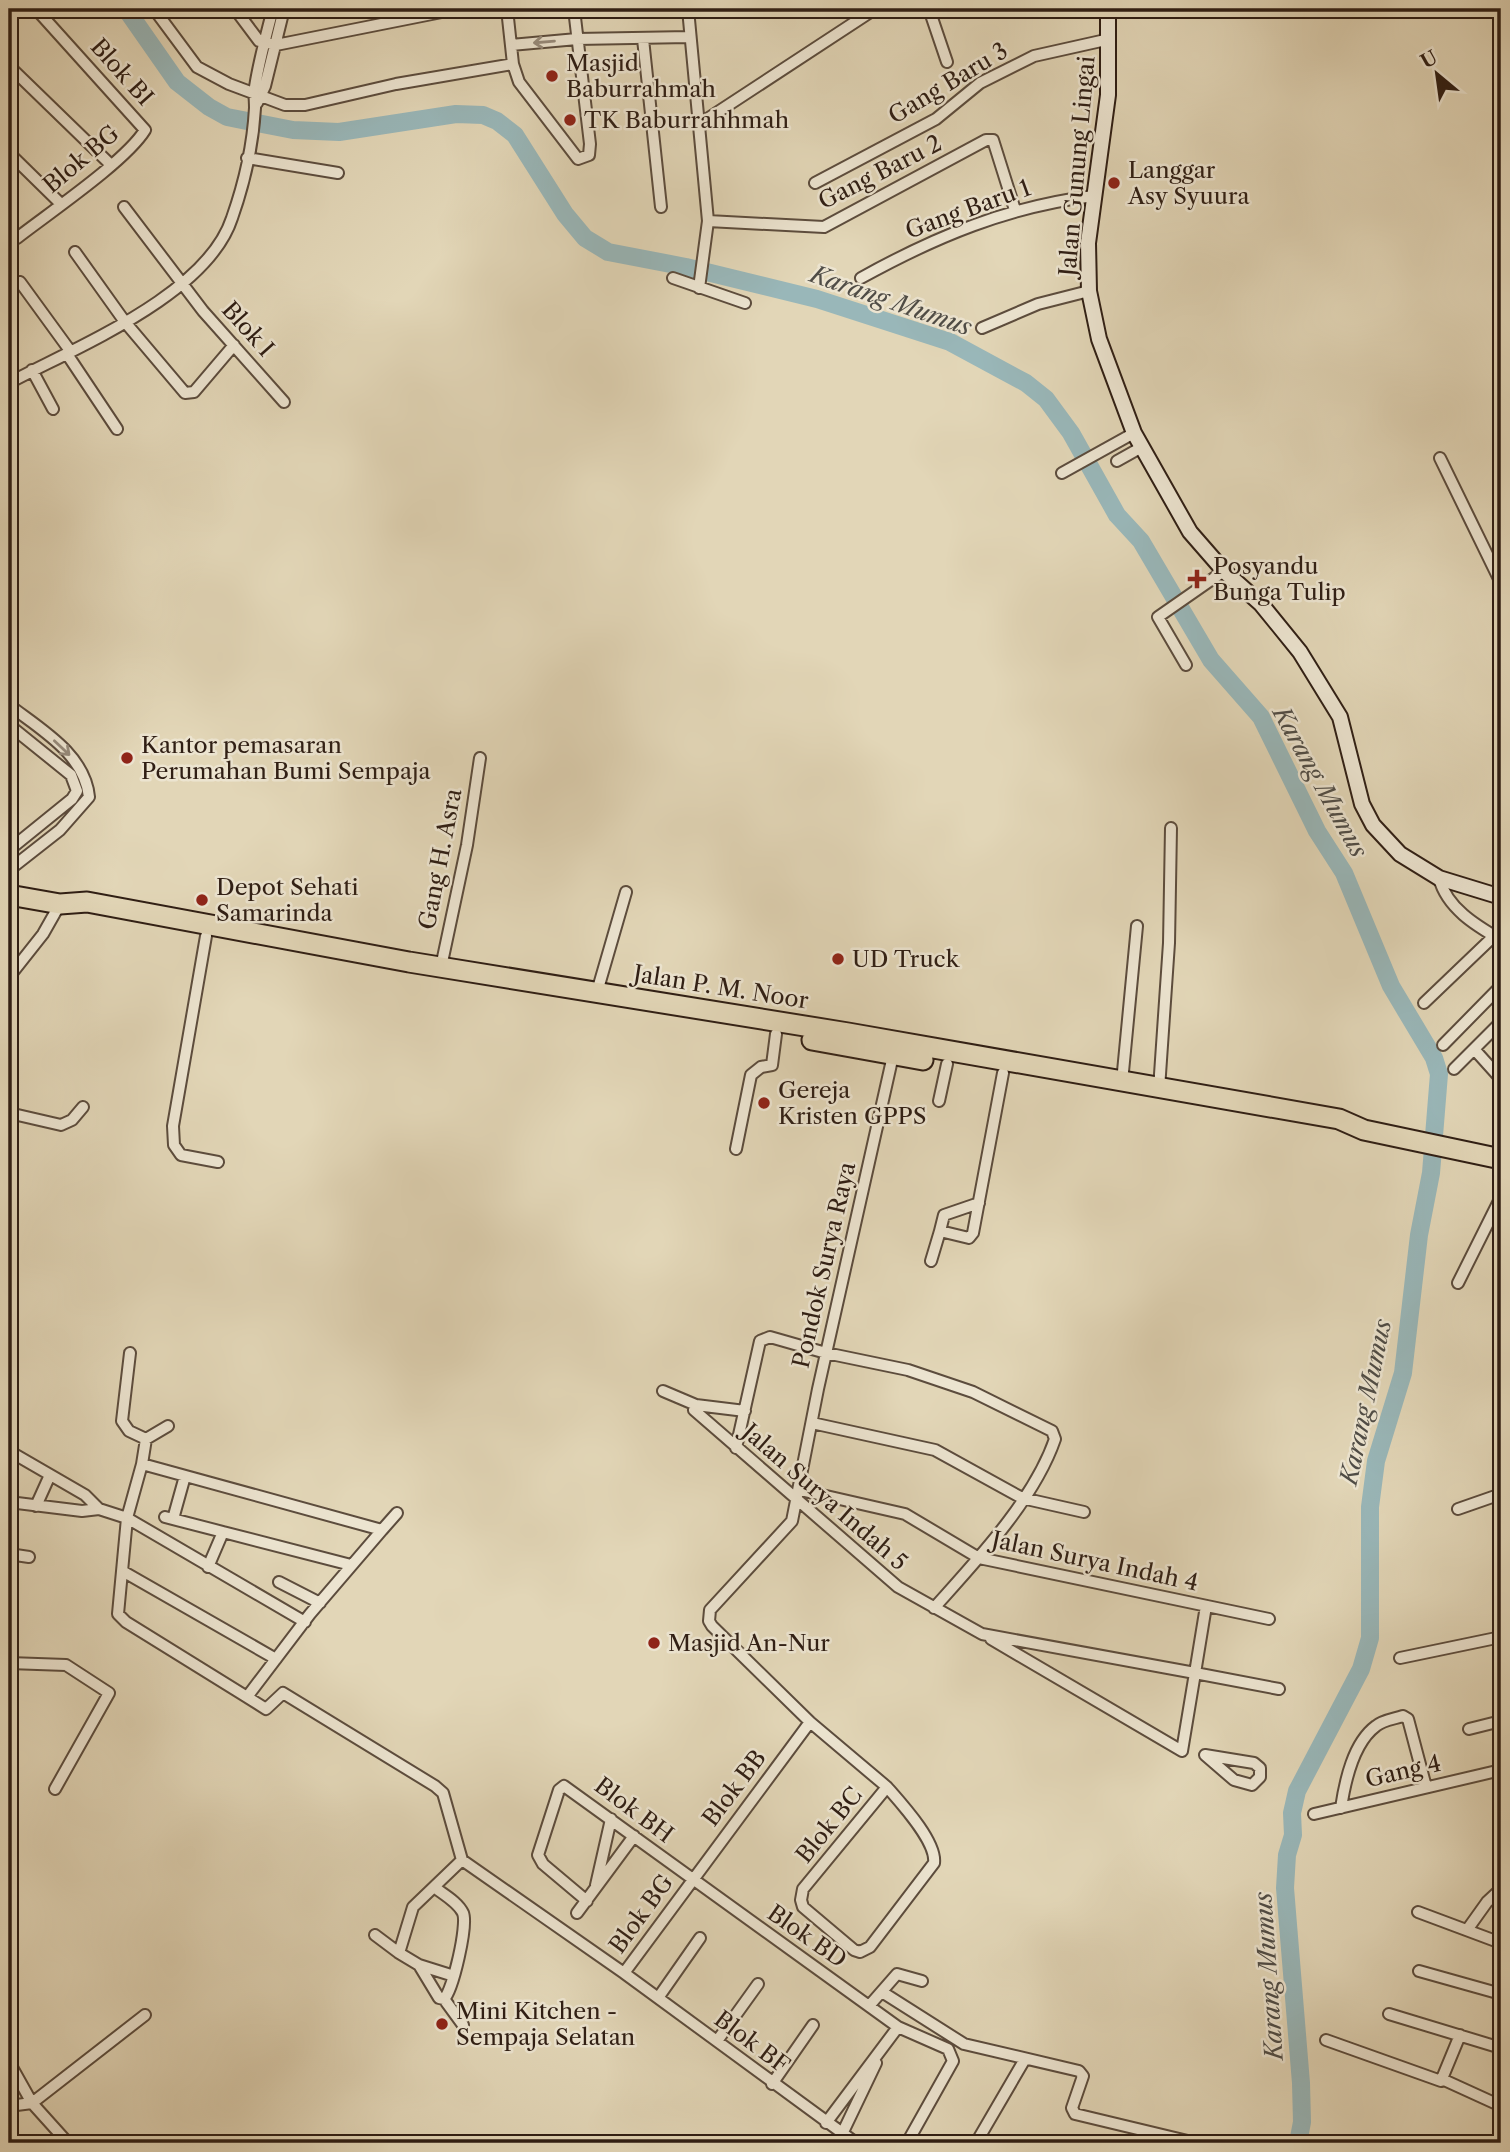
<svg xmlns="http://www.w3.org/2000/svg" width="1510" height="2152" viewBox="0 0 1510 2152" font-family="'Libre Caslon Text',serif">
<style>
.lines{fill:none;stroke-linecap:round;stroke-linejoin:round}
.river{stroke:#99b7b9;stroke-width:18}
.street-casing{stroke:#5c4c3d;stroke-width:14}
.secondary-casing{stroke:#2f1e14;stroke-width:18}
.highway-casing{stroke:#2f1e14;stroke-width:23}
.street{stroke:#ece4d0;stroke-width:10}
.secondary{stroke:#ece4d0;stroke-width:14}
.highway{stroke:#e2d6b7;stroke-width:19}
.oneway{stroke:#978b7b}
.poi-dot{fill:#8f2418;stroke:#ece4d0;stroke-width:2.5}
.labels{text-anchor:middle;stroke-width:5;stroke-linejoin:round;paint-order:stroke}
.poi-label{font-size:23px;fill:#2f1e14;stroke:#ece4d0;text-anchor:start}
.street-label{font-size:23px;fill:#2f1e14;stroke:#ece4d0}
.water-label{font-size:24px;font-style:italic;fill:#4f4c46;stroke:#ece4d0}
</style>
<rect width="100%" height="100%" fill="#e2d6b7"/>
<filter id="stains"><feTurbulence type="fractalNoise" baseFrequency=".00286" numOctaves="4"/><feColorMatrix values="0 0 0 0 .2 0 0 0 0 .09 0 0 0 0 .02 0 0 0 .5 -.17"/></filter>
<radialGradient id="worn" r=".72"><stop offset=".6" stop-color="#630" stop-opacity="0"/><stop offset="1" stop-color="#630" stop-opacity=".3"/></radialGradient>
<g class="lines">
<!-- river -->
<path class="river" d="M 126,9 L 177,82 L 209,107 L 227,117 L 293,130 L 339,132 L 456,114 L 483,115 L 497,121 L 515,135 L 565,214 L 585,238 L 608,252 L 686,267 L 817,299 L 950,342 L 1026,383 L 1046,399 L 1071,433 L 1117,515 L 1141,541 L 1211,660 L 1261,717 L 1317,831 L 1344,873 L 1391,986 L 1434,1058 L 1439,1074 L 1431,1173 L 1419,1235 L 1403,1373 L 1376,1461 L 1370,1507 L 1370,1638 L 1361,1669 L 1297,1791 L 1292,1813 L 1293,1835 L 1287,1855 L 1285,1888 L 1301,2083 L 1302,2122 L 1298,2143"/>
<!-- street casing -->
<g class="street-casing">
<path id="street" d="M 154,9 L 197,67 L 229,84 L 285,105 L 305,105 L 396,84 L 513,64
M 235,9 L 259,41 L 276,45 L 457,9
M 507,9 L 513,64 L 519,82 L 578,159 L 589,155 L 590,144 L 574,9
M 688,9 L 708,221 L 699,288
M 929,9 L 947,62
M 643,39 L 661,207
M 511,45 L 577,39 L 689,37
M 9,66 L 110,164
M 257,103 L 265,86 L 284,9
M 698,125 L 875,9
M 9,153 L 61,204
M 247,158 L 338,173
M 815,183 L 936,119 L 980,83 L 1034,56 L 1110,39
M 124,207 L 203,311 L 284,402
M 708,221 L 824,227 L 986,140 L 993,140 L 1015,210
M 9,239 L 17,238 C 49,213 126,161 145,130 L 36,9
M 75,252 L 125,322 L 185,393 L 194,392 L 234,345
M 673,278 L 745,303
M 861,278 C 935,237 1009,206 1094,196
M 20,282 L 71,352
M 982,328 L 1038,304 L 1089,291
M 67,354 L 117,429
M 32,370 L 53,409
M 9,383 C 76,347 207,295 232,218 C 244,184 253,144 255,108 C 255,101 254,94 255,87 C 259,61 266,35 273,9
M 1440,458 L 1501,583
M 1117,461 L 1142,447
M 1062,473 L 1134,433
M 1186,665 L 1158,617 L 1224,571
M 9,705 C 40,729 85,754 89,797 L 60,830 L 9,870
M 9,725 L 71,775 L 77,791 L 72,799 L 9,850
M 1439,878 C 1447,908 1475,925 1501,940
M 206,936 L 173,1126 L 174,1145 L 181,1155 L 218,1162
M 441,967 L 467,845 L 480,758
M 9,977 L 43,934 L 60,904
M 597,992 L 626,892
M 1424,1003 L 1494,936
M 1443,1045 L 1501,986
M 1474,1049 L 1501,1079
M 1454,1069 L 1501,1022
M 1122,1082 L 1137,926
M 1159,1089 L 1169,943 L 1171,828
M 939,1101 L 947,1064
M 9,1113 L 61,1125 L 72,1120 L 83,1107
M 736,1149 L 751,1075 L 761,1067 L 772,1065 L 776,1034
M 940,1231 L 944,1215 L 979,1203
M 931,1261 L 940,1231 L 969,1238 L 973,1233 L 1003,1073
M 1458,1283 L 1501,1197
M 130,1353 L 122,1421 L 129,1431 L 146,1439 L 142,1464
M 663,1391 L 696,1405
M 745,1411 L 696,1405 L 694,1410 L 898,1587 L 982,1634 L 1195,1673 L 1206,1606
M 812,1423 L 935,1450 L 1022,1498 L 1084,1512
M 146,1439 L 168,1426
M 736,1448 L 760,1341 L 770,1337 L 826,1353 L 908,1370 L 973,1392 L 1052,1431 L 1055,1439 C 1034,1500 977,1560 934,1608
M 9,1451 L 85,1495 L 99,1509 L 127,1518 L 305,1622
M 142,1464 L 382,1530 L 310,1614 L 247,1697 L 126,1622 L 118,1614 L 127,1518 Z
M 800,1490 L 905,1514 L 979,1558 L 1269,1619
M 9,1502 L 82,1511 L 99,1509
M 36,1506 L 50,1475
M 1458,1509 L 1501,1494
M 165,1517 L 223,1532
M 173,1519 L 185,1476
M 382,1530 L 397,1513
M 9,1554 L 29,1557
M 208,1567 L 223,1532 L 351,1565
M 124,1572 L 276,1659
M 9,1574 L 11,1554
M 279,1582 L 320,1603
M 991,1639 L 1182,1751 L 1195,1673 L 1279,1689
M 1400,1658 L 1501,1637
M 9,1663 L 66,1665 L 109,1693 L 55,1789
M 247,1697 L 266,1709 L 283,1693 L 435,1786 L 443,1793 L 462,1860 L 624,1973 L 856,2143
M 1469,1729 L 1501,1721
M 1205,1755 L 1254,1763 L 1260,1768 L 1260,1777 L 1252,1785 L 1234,1780 Z
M 887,1787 L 810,1722 L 712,1626 L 709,1621 L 710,1610 L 792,1521 L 818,1389 L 894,1051
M 887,1787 C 901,1803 937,1842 934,1863 L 870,1947 L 860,1952 L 854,1950 L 803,1907 L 801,1900 L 803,1889 Z
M 1341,1808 C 1345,1781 1353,1743 1376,1726 C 1383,1720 1394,1719 1403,1716 L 1408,1719 L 1426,1787
M 1314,1814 L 1501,1770
M 462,1860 L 413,1907 L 399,1953 L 419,1965 L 439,1998 L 444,1999 L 463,2025
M 596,1885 L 611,1819
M 434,1887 C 443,1894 458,1902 463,1913 C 468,1925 453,1990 444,1999
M 587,1901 L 543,1864 L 538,1855 L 559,1790 L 564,1786 L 898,2027 L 948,2049 L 953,2061 L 907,2143
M 1418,1912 L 1501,1943
M 577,1913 L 634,1836
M 1467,1930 L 1487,1902 L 1501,1889
M 375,1935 L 399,1953
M 419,1965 L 454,1976
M 1419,1971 L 1501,1994
M 624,1973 L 810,1722
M 882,1992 L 964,2044 L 1079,2071 L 1083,2076 L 1072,2108 L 1075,2114 L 1196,2143
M 658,1998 L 700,1938
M 869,2006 L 897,1974 L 922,1981
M 1389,2014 L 1501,2048
M 1326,2040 L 1441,2081 L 1460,2035
M 717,2041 L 758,1984
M 9,2062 L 32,2103 L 68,2143
M 1444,2080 L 1501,2106
M 772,2084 L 813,2025
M 9,2106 L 32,2103 L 145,2015
M 826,2123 L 898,2027
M 842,2134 L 876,2063
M 976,2143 L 1025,2059"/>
</g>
<!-- secondary casing -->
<g class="secondary-casing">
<path id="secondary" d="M 1108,9 L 1108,95 L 1088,243 L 1089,291 L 1099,339 L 1134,433 L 1190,532 L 1224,571 L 1261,604 L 1300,652 L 1340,717 L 1362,804 L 1373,825 L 1400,854 L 1439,878 L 1501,897"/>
</g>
<!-- highway casing -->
<g class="highway-casing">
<path id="highway" d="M 9,895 L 60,904 L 87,902 L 409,962 L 848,1033 L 1339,1119 L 1364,1130 L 1501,1159
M 812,1040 L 923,1060"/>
</g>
<!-- street -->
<use href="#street" class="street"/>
<!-- secondary -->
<use href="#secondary" class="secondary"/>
<!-- highway -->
<use href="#highway" class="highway"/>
</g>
<!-- one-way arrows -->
<defs><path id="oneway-shaft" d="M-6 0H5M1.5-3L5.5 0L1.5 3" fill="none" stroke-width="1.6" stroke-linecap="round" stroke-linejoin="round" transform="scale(1.75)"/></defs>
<g class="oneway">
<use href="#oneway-shaft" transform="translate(544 42) rotate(175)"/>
<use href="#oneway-shaft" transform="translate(62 748) rotate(43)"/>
</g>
<!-- markers -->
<g class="poi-dot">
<circle cx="552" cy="76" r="7"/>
<circle cx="570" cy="120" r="7"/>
<circle cx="1114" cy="183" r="7"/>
<path d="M1193.5 568.5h7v7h7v7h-7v7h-7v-7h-7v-7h7z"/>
<circle cx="127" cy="758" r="7"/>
<circle cx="202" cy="900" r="7"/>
<circle cx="838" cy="959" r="7"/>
<circle cx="764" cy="1103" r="7"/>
<circle cx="654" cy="1643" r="7"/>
<circle cx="442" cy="2024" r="7"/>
</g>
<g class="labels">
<!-- poi labels -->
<g class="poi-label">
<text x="566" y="71">Masjid<tspan x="566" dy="26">Baburrahmah</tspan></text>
<text x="584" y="128">TK Baburrahhmah</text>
<text x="1128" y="178">Langgar<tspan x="1128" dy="26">Asy Syuura</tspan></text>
<text x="1213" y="574">Posyandu<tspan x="1213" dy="26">Bunga Tulip</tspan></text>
<text x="141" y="753">Kantor pemasaran<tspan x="141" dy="26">Perumahan Bumi Sempaja</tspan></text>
<text x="216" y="895">Depot Sehati<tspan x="216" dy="26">Samarinda</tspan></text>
<text x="852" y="967">UD Truck</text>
<text x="778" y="1098">Gereja<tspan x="778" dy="26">Kristen GPPS</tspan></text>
<text x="668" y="1651">Masjid An-Nur</text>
<text x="456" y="2019">Mini Kitchen -<tspan x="456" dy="26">Sempaja Selatan</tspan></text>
</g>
<!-- street labels -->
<g class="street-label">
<text transform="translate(122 72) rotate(48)" y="8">Blok BI</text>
<text transform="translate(948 83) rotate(-31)" y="8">Gang Baru 3</text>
<text transform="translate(81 159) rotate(-40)" y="8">Blok BG</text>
<text transform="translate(1077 166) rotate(-85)" y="8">Jalan Gunung Lingai</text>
<text transform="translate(880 172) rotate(-27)" y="8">Gang Baru 2</text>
<text transform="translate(968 209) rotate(-20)" y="8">Gang Baru 1</text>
<text transform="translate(248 329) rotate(48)" y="8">Blok I</text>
<text transform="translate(440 859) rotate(-79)" y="8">Gang H. Asra</text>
<text transform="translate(721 987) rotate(9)" y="8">Jalan P. M. Noor</text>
<text transform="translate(824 1265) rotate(-77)" y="8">Pondok Surya Raya</text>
<text transform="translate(825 1497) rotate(41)" y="8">Jalan Surya Indah 5</text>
<text transform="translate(1095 1561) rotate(12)" y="8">Jalan Surya Indah 4</text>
<text transform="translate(1403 1771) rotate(-13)" y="8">Gang 4</text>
<text transform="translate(734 1788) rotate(-53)" y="8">Blok BB</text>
<text transform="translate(634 1810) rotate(37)" y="8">Blok BH</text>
<text transform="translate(829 1825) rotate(-51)" y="8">Blok BC</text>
<text transform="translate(641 1914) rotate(-54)" y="8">Blok BG</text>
<text transform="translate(807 1936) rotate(35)" y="8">Blok BD</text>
<text transform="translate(752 2042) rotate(37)" y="8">Blok BF</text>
</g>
<!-- water labels -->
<g class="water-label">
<text transform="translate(891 301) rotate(19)" y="8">Karang Mumus</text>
<text transform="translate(1320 782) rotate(61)" y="8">Karang Mumus</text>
<text transform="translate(1366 1402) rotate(-78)" y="8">Karang Mumus</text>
<text transform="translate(1269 1976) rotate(-94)" y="8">Karang Mumus</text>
</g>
</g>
<!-- margin -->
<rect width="1510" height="2152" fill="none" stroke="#e2d6b7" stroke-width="35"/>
<rect x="10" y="10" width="1489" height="2131" fill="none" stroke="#2f1e14" stroke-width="3.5"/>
<rect x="18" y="18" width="1475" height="2117" fill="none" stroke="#2f1e14" stroke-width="2"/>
<!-- north arrow -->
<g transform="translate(1437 74) rotate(331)" stroke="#ece4d0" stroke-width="5" paint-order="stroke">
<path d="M0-5L12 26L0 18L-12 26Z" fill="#2f1e14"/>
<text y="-10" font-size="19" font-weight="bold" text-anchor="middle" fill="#2f1e14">U</text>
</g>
<rect width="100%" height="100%" filter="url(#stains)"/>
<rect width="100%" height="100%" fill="url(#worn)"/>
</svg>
